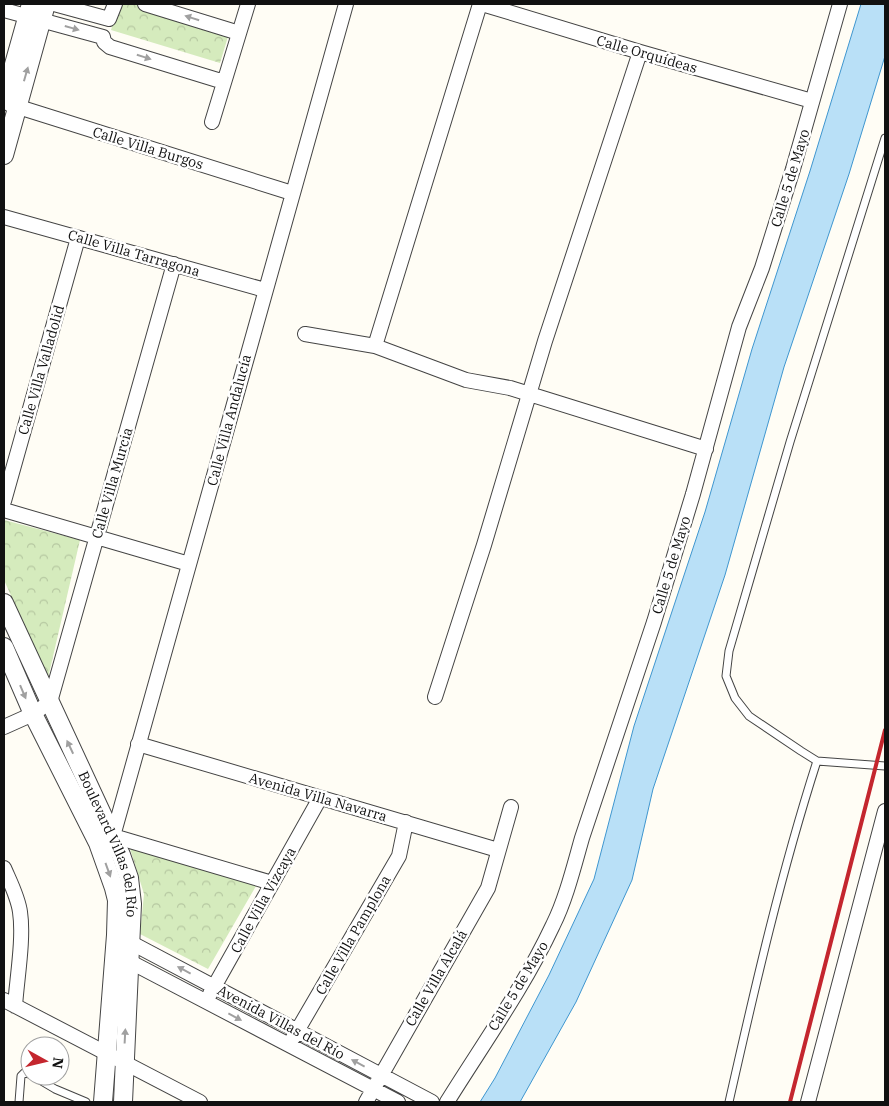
<svg xmlns="http://www.w3.org/2000/svg" width="889" height="1106" viewBox="0 0 889 1106" font-family="'IBM Plex Serif',serif">
<style>
.park{fill:url(#park-crowns)}
.water{fill:#b9e0f7;stroke:#3f96cf}
.lines{fill:none;stroke-linecap:round;stroke-linejoin:round}
.service-casing{stroke:#444;stroke-width:9}
.minor-casing{stroke:#444;stroke-width:16}
.tertiary-casing{stroke:#444;stroke-width:20}
.service{stroke:#fff;stroke-width:7}
.minor{stroke:#fff;stroke-width:14}
.tertiary{stroke:#fff;stroke-width:18}
.rail{stroke:#c4262e;stroke-width:4}
.oneway{fill:#a0a0a0}
.labels{text-anchor:middle;stroke-width:5;stroke-linejoin:round;paint-order:stroke}
.street-label{font-size:14px;fill:#111;stroke:#fff}
</style>
<defs>
<pattern id="park-crowns" width="20" height="18" patternUnits="userSpaceOnUse" patternTransform="scale(1.25)"><rect width="20" height="18" fill="#d5ebbd"/><path d="M2 6a3 3 0 1 1 6 0M12 15a3 3 0 1 1 6 0" fill="none" stroke="#b6c8a1"/></pattern>
</defs>
<rect width="100%" height="100%" fill="#fffdf5"/>
<!-- park -->
<path class="park" d="M 119,4 L 141,4 L 230,30 L 220,63 L 111,30 Z
M 4,520 L 80,540 L 48,678 L 4,580 Z
M 128,842 L 256,886 L 208,969 L 140,934 L 144,894 Z"/>
<!-- water -->
<path class="water" d="M 861,4 L 885,4 L 885,56 L 849,174 L 784,367 L 725,575 L 653,789 L 632,880 L 576,1002 L 520,1102 L 480,1102 L 495,1078 L 549,975 L 594,879 L 634,726 L 705,512 L 752,349 L 810,171 Z"/>
<g class="lines">
<!-- service casing -->
<g class="service-casing">
<path id="service" d="M 885,138 L 790,442 L 729,651 L 726,676 L 735,698 L 749,716 L 801,751 L 817,761 L 885,766
M 33,1076 L 55,1089 L 86,1102
M 19,1102 L 21,1076 L 24,1073 L 30,1074
M 729,1102 C 755,987 781,873 817,761"/>
</g>
<!-- minor casing -->
<g class="minor-casing">
<path id="minor" d="M 54,4 L 109,19 L 115,4
M 145,4 L 239,33
M 482,4 L 640,52 L 812,101
M 4,10 L 103,37 L 104,42 L 110,47 L 224,82
M 9,104 L 292,193
M 212,122 L 248,4
M 4,217 L 265,290
M 305,334 L 375,346 L 466,380 L 510,388 L 706,449
M 375,346 L 480,4
M 4,501 L 78,238
M 4,510 L 189,564
M 435,697 L 484,545 L 545,341 L 640,52
M 4,727 L 33,714 L 50,702 L 174,264
M 138,744 L 498,850
M 113,836 L 346,4
M 113,836 L 272,883
M 4,868 C 10,882 18,897 20,912 C 24,938 17,978 15,1006
M 124,939 L 432,1102
M 121,957 L 398,1102
M 210,994 L 320,798
M 4,1000 L 200,1102
M 293,1038 L 399,856 L 406,822
M 366,1102 L 488,888 L 511,807
M 447,1102 C 483,1044 524,987 553,925 C 566,899 574,866 582,838 L 654,622 L 693,494 L 739,327 L 762,268 L 793,169 L 840,4
M 808,1102 L 885,811"/>
</g>
<!-- tertiary casing -->
<g class="tertiary-casing">
<g id="tertiary">
<path d="M 4,100 L 31,4"/>
<path d="M 4,155 L 46,4"/>
<path id="s1" d="M 4,603 L 121,855 L 129,878 L 132,904 L 123,1102"/>
<path d="M 4,647 L 33,714 L 98,843 L 114,888 L 117,900 L 116,935 L 103,1102"/>
</g>
</g>
<!-- service -->
<use href="#service" class="service"/>
<!-- minor -->
<use href="#minor" class="minor"/>
<!-- tertiary -->
<use href="#tertiary" class="tertiary"/>
<!-- rail -->
<path class="rail" d="M 790,1102 L 885,730"/>
</g>
<!-- one-way arrows -->
<defs><path id="oneway-solid" d="M-6-.8H1V-3.2L6.5 0L1 3.2V.8H-6Z" transform="scale(1.25)"/></defs>
<g class="oneway">
<use href="#oneway-solid" transform="translate(192 18) rotate(-163)"/>
<use href="#oneway-solid" transform="translate(72 28) rotate(16)"/>
<use href="#oneway-solid" transform="translate(144 57) rotate(17)"/>
<use href="#oneway-solid" transform="translate(26 74) rotate(-74)"/>
<use href="#oneway-solid" transform="translate(23 692) rotate(67)"/>
<use href="#oneway-solid" transform="translate(70 747) rotate(-115)"/>
<use href="#oneway-solid" transform="translate(108 870) rotate(70)"/>
<use href="#oneway-solid" transform="translate(184 970) rotate(-152)"/>
<use href="#oneway-solid" transform="translate(235 1017) rotate(28)"/>
<use href="#oneway-solid" transform="translate(125 1036) rotate(-87)"/>
<use href="#oneway-solid" transform="translate(358 1063) rotate(-152)"/>
</g>
<g class="labels">
<!-- street labels -->
<g class="street-label">
<text transform="translate(647 54) rotate(16)" y="5">Calle Orquídeas</text>
<text transform="translate(148 148) rotate(17)" y="5">Calle Villa Burgos</text>
<text transform="translate(790 178) rotate(-73)" y="5">Calle 5 de Mayo</text>
<text transform="translate(134 253) rotate(16)" y="5">Calle Villa Tarragona</text>
<text transform="translate(41 370) rotate(-74)" y="5">Calle Villa Valladolid</text>
<text transform="translate(229 420) rotate(-75)" y="5">Calle Villa Andalucía</text>
<text transform="translate(112 483) rotate(-74)" y="5">Calle Villa Murcia</text>
<text transform="translate(671 565) rotate(-73)" y="5">Calle 5 de Mayo</text>
<text transform="translate(318 797) rotate(16)" y="5">Avenida Villa Navarra</text>
<text dy="5" stroke="none"><textPath href="#s1" startOffset="264">Boulevard Villas del Río</textPath></text>
<text transform="translate(263 900) rotate(-61)" y="5">Calle Villa Vizcaya</text>
<text transform="translate(353 935) rotate(-60)" y="5">Calle Villa Pamplona</text>
<text transform="translate(436 978) rotate(-60)" y="5">Calle Villa Alcalá</text>
<text transform="translate(518 986) rotate(-59)" y="5">Calle 5 de Mayo</text>
<text transform="translate(281 1022) rotate(28)" y="5">Avenida Villas del Río</text>
</g>
</g>
<!-- border -->
<rect width="889" height="1106" fill="none" stroke="#111111" stroke-width="10"/>
<!-- north arrow -->
<g transform="translate(45 1061) rotate(98)"><circle r="24" fill="#ffffff" stroke="#a0a0a0"/>
<path d="M0-4L9 19L0 12L-9 19Z" fill="#c4262e"/>
<text y="-8" font-size="14" font-weight="bold" text-anchor="middle" fill="#111111">N</text>
</g>
</svg>
